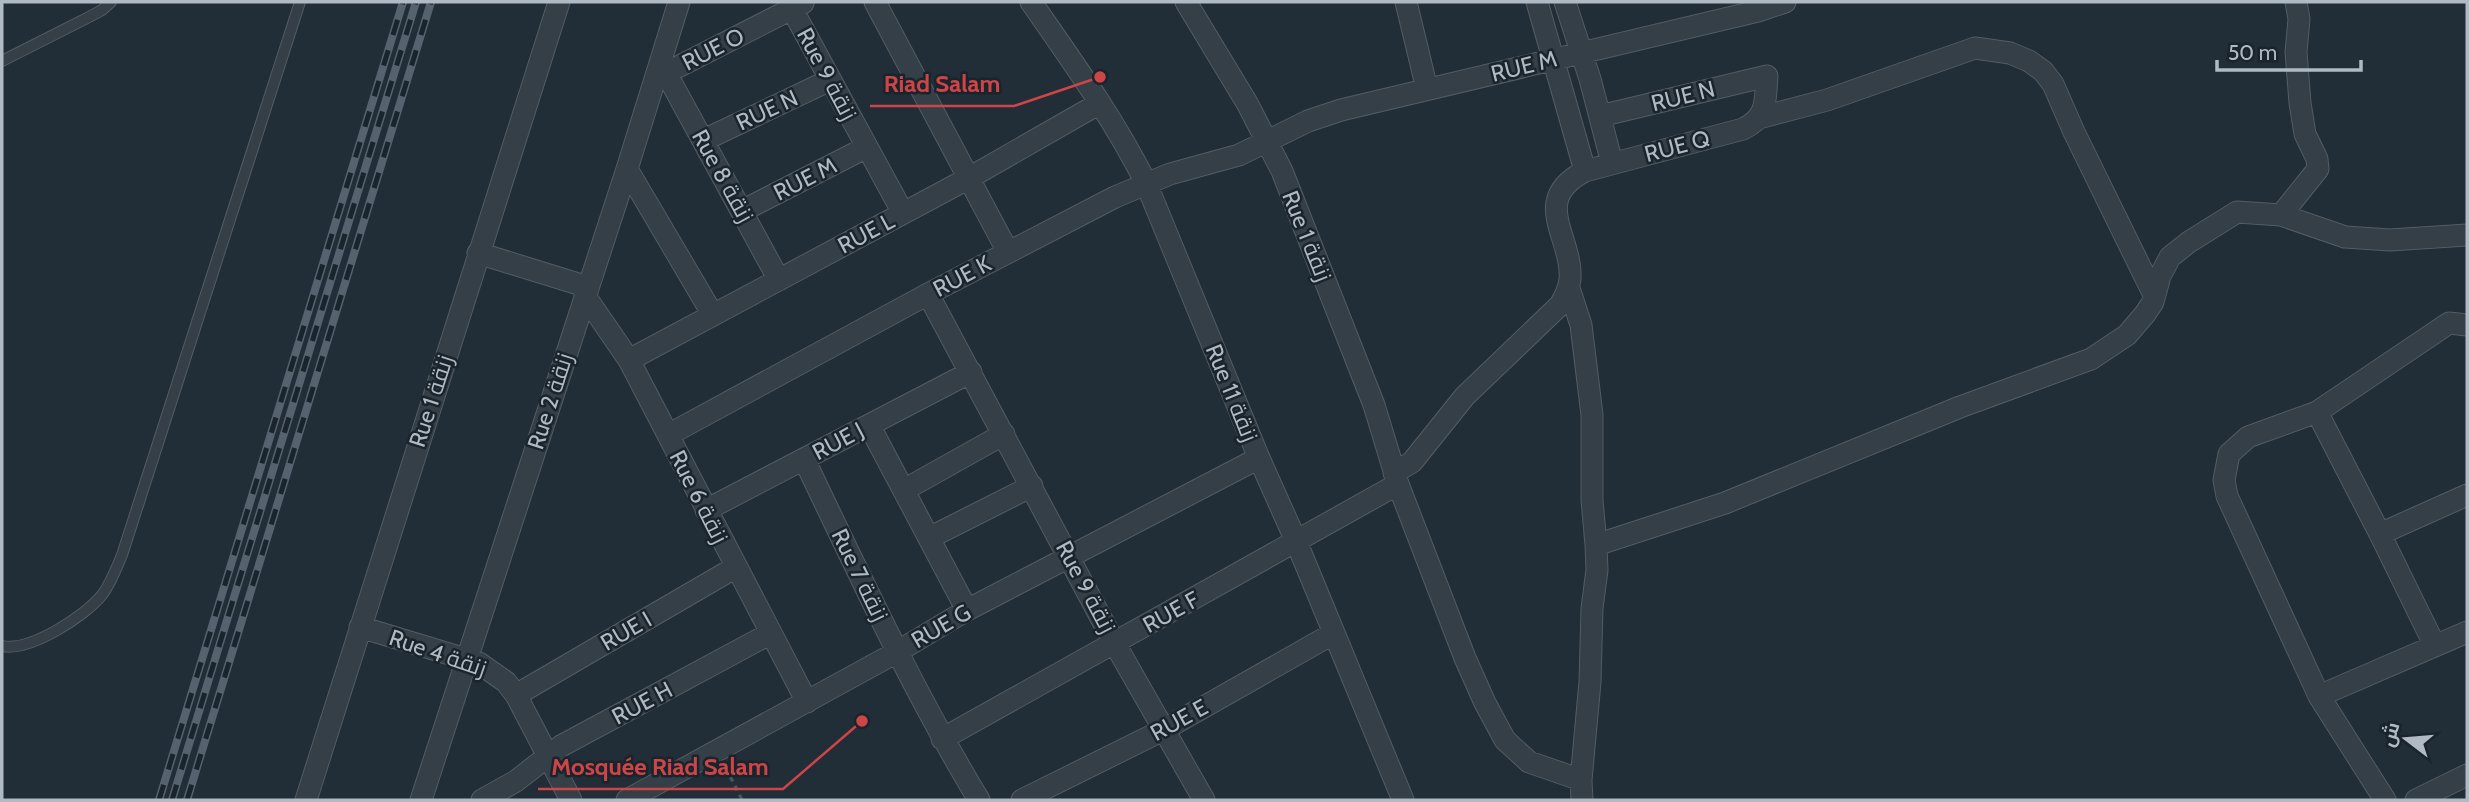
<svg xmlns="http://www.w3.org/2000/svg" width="2469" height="802" viewBox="0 0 2469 802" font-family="Cabin,Cairo,sans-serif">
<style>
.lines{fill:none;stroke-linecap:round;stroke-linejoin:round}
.service-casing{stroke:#525d65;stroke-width:12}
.minor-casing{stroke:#525d65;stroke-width:23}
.path{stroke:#425757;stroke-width:3.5;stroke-dasharray:5 5;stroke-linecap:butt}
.service{stroke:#343f48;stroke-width:10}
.minor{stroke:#343f48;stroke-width:21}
.rail-casing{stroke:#56636f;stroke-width:8}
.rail{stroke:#1a242c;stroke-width:5;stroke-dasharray:16;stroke-linecap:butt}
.labels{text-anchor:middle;stroke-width:5;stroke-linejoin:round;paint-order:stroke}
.street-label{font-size:23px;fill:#afbac4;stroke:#1a242c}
.leader{fill:none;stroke:#ce4547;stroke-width:2.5}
.callout-dot{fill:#ce4547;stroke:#1a242c;stroke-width:2.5}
.callout-label{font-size:24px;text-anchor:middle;font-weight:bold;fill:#ce4547;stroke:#1a242c;stroke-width:5;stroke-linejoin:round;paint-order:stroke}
</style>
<rect width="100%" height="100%" fill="#212d37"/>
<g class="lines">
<!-- service casing -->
<g class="service-casing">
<path id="service" d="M 2,61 L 89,17 L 102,10 L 111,2
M 2,646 C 30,652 85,616 102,595 C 111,583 116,569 122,555 L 300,2"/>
</g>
<!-- minor casing -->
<g class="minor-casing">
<path id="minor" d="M 875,2 L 1008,252
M 1031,2 C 1072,61 1114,119 1146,183 L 1259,458 L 1296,541 L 1403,800
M 1186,2 L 1247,103 L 1282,171 L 1374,405 L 1398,484 L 1465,658 L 1485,703 L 1505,740 L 1529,762 L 1581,780
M 1406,2 L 1427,89
M 1537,2 L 1585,171
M 1565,2 L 1590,79 L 1612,163
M 792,9 L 903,213
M 658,70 L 666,73 L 803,3
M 666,73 L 779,280
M 1759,118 L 1827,100 L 1975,48 L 2010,53 L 2029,61 L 2043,71 L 2053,84 L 2074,132 L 2154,295
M 704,140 L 830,80
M 627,169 L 713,315
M 742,211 L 867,147
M 2281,215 L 2345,237 L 2390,240 L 2467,235
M 478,253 L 588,287
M 1569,288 L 1581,325 L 1592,415 L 1592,500 L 1596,545
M 928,294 L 1115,644 L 1204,800
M 585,296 L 629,360 L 807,702
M 629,360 L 969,178 L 1100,103
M 2317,412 L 2380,534 L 2435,646
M 869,425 L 967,610
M 668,435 L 928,294 L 1115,197 L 1170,174 L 1239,155 L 1308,121 L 1341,110 L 1758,11 L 1785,2
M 804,459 C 859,574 913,691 979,800
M 1394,473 L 1412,462 L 1465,396 L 1560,305 C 1565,297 1569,289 1570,279 C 1573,237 1529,200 1585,171 L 1743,129 C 1768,117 1765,101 1767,76 L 1600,116
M 904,490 L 1004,434
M 706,510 L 971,372
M 2380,534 L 2467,495
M 929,538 L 1032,486
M 360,627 L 479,663 L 506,682 L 516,695 L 571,800
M 516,695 L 736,567
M 2319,696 L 2467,632
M 942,739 L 1398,484
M 306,800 L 559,2
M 421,800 L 627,169 L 679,2
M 482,800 L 516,781 L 561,746 L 771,633
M 627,800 L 897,652 L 967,610 L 1259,458
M 1022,800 L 1165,729 L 1334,633
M 1582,800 L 1581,780 L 1590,682 L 1592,608 L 1597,570 L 1596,545 L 1725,503 L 1960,407 L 2091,359 L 2127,335 L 2145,314 L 2153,302 L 2160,276 L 2170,257 L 2189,242 L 2237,212 L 2281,215 L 2318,169 L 2317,159 L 2305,134 L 2300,103 L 2296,52 L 2299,19 L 2296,2
M 2385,800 L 2319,696 L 2227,496 L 2224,480 L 2229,454 L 2248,437 L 2317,412 L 2449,323 L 2467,325
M 2416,800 L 2467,775"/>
</g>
<!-- path -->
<path class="path" d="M 726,768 L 742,800"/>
<!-- service -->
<use href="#service" class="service"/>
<!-- minor -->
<use href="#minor" class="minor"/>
<!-- rail casing -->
<g class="rail-casing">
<path id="rail" d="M 159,800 L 403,2
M 172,800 L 416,2
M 187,800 L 431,2"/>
</g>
<!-- rail -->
<use href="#rail" class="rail"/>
</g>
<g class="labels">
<!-- street labels -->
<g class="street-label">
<text transform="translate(713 49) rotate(-27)" y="8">RUE O</text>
<text transform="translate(1524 66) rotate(-14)" y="8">RUE M</text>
<text transform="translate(827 74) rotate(62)" y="8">Rue 9 زنقة</text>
<text transform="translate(1683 96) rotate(-14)" y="8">RUE N</text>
<text transform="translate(767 110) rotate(-25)" y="8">RUE N</text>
<text transform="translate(1677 146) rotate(-15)" y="8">RUE Q</text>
<text transform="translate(723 176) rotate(61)" y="8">Rue 8 زنقة</text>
<text transform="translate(805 179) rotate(-27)" y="8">RUE M</text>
<text transform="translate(866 233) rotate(-28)" y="8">RUE L</text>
<text transform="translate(1307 236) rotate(68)" y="8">Rue 1 زنقة</text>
<text transform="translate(962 276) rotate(-28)" y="8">RUE K</text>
<text transform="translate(1232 393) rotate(68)" y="8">Rue 11 زنقة</text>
<text transform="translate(431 401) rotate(-72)" y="8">Rue 1 زنقة</text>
<text transform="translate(550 401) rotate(-72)" y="8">Rue 2 زنقة</text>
<text transform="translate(838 441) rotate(-28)" y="8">RUE J</text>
<text transform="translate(699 497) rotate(63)" y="8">Rue 6 زنقة</text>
<text transform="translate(860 575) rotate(64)" y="8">Rue 7 زنقة</text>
<text transform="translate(1086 587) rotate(62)" y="8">Rue 9 زنقة</text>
<text transform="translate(1171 612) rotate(-29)" y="8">RUE F</text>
<text transform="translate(941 626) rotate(-30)" y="8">RUE G</text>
<text transform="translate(626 631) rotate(-30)" y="8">RUE I</text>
<text transform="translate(438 653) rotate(19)" y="8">Rue 4 زنقة</text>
<text transform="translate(642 703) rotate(-28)" y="8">RUE H</text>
<text transform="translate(1179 720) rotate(-29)" y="8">RUE E</text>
</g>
</g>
<!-- callouts -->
<path class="leader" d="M1100 77L1014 106H870M862 721L783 789H538"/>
<g class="callout-dot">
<circle cx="1100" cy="77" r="7"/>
<circle cx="862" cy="721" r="7"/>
</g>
<g class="callout-label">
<text x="942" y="92">Riad Salam</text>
<text x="660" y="775">Mosquée Riad Salam</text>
</g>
<!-- border -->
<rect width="2469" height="802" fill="none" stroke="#afbac4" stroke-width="7"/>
<!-- north arrow -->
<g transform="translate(2406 739) rotate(286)" stroke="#1a242c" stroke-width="5" paint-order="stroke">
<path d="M0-5L12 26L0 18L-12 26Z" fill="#afbac4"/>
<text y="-10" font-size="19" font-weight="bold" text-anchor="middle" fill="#afbac4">ش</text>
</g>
<!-- scale -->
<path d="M2217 60v10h144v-10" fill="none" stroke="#afbac4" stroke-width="3.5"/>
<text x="2228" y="60" font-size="21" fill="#afbac4" stroke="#1a242c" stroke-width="5" paint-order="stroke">50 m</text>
</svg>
